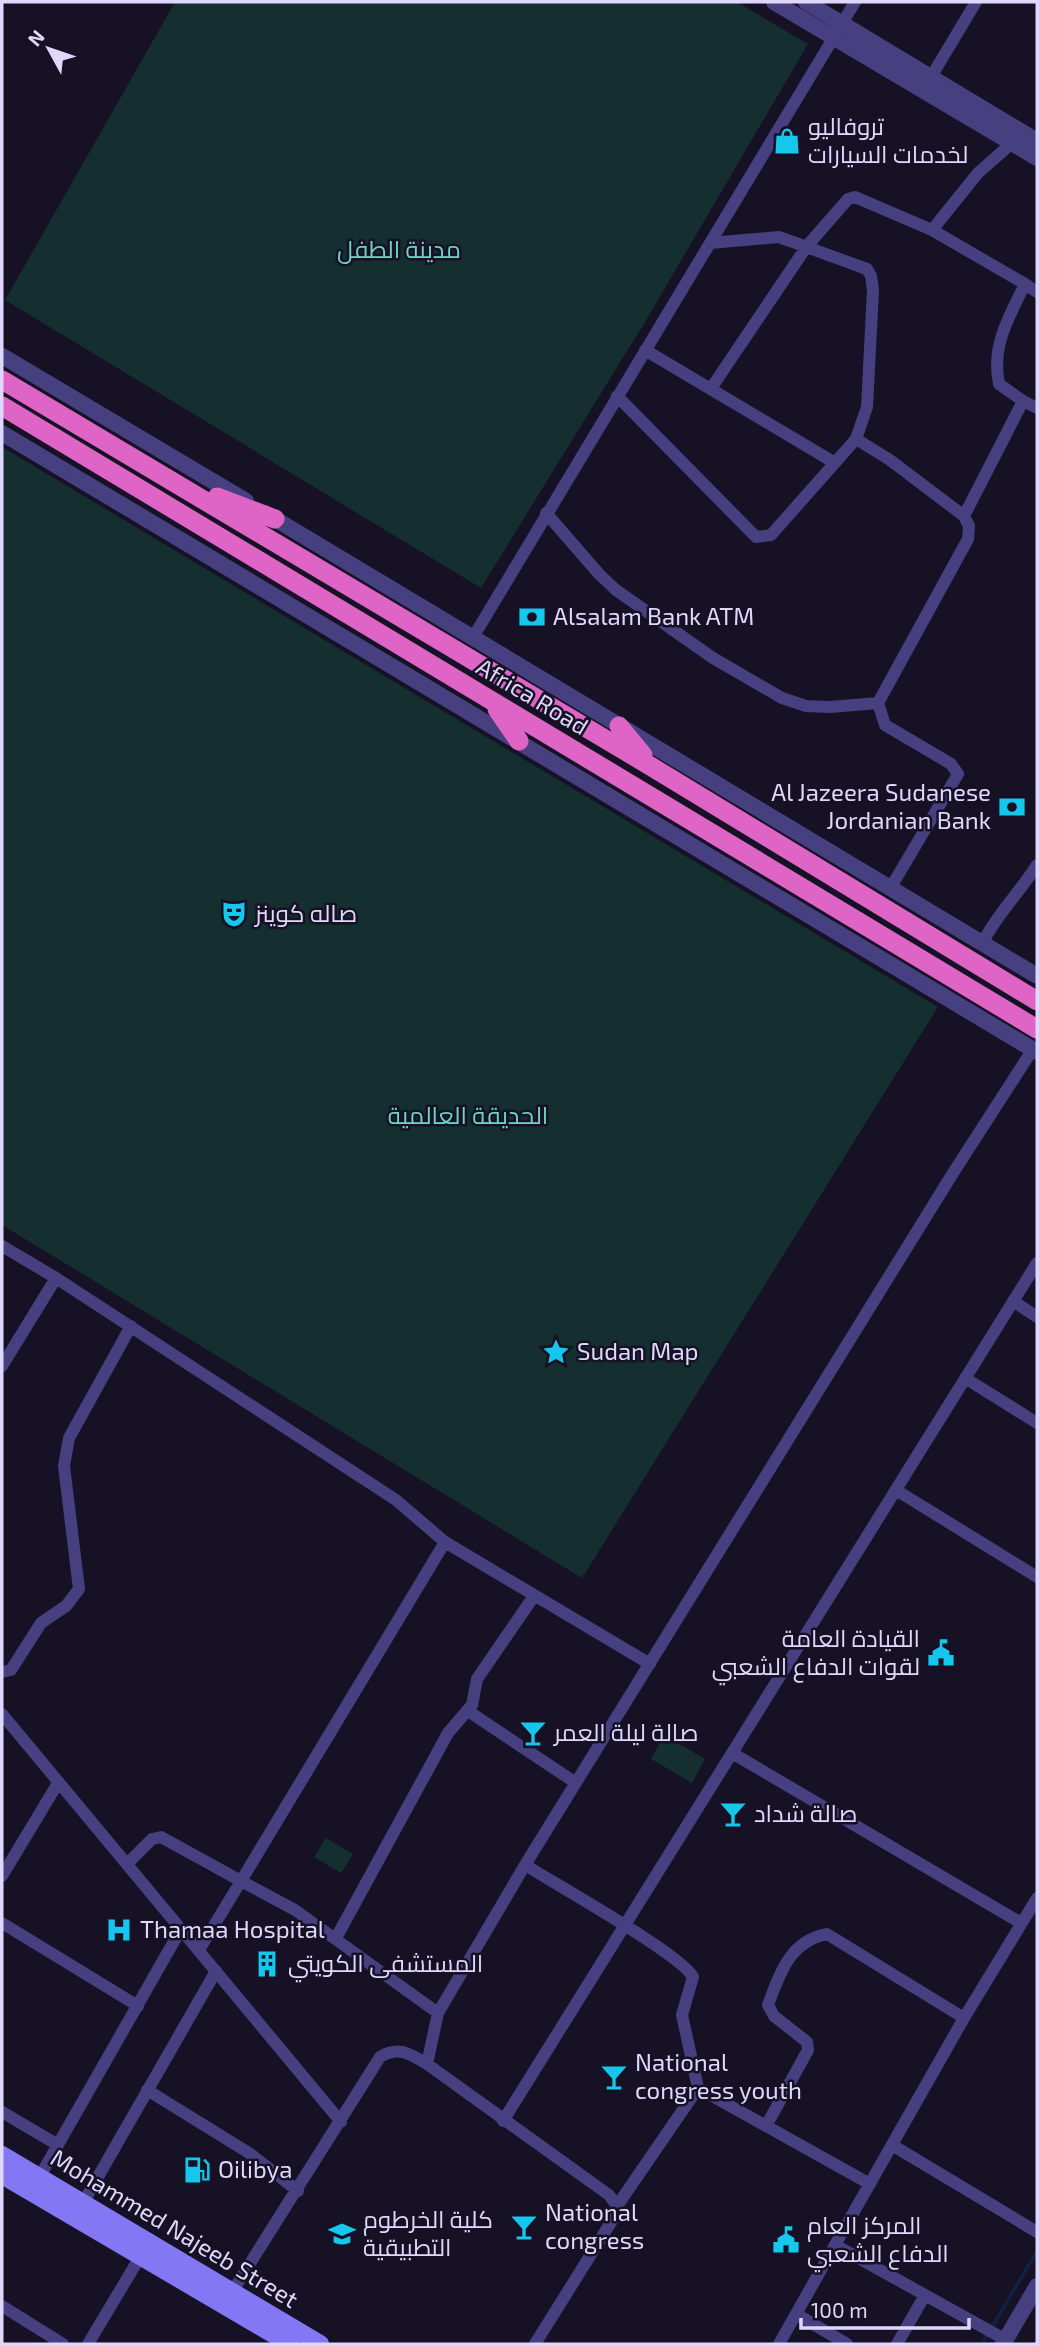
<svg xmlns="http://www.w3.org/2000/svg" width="1039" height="2346" viewBox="0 0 1039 2346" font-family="'Exo 2',Cairo,sans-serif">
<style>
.green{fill:#152e2f}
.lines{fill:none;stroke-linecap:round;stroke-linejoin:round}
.stream{stroke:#112045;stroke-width:3.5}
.minor{stroke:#474080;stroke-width:12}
.tertiary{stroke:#474080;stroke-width:16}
.secondary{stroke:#8377f4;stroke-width:18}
.trunk{stroke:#de64c6;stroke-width:19}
.labels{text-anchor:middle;stroke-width:5;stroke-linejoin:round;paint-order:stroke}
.poi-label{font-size:24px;fill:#dfd8fc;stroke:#161125;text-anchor:start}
.park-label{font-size:24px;fill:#6ad6c3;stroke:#161125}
.street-label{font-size:24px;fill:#dfd8fc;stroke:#161125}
</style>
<rect width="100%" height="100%" fill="#161125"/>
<!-- green -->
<path class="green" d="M 175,2 L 737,2 L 808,44 L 648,317 L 481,588 L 5,300 Z
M 2,447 L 938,1007 L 582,1578 L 2,1225 Z
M 664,1735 L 705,1759 L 692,1783 L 651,1759 Z
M 326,1838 L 353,1854 L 341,1873 L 314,1857 Z"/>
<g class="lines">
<!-- stream -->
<path class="stream" d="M 992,2327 L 1037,2251
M 982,2344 L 988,2334"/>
<!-- minor -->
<path class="minor" d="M 931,77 L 976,2
M 710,243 L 779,237 L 867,269 L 871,276 L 873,290 L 867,407 L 856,439 L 890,460 L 964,516 L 969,526 L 968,539 L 878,703 L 885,725 L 951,764 L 958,774 L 891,887
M 1025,284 L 1037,292
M 645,350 L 835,463
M 712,387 L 807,246 L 848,199 L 855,197 L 932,230
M 617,396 L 756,537 L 771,535 L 856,439
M 1023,401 L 1037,408
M 546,513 L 599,574 L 616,590 L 713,658 L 782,698 L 806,706 L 830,707 L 878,703
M 964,516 L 1023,401 L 999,384 C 991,346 1009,317 1025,284 L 932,230 L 978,173 L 1012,143
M 472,639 L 855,2
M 983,942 C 997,914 1020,892 1037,865
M 2,1246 L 56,1278 L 396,1500 L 445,1542 L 650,1664
M 1013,1301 L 1037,1317
M 2,1366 L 56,1278
M 965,1378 L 1037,1423
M 896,1490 L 1037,1577
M 2,1672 L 11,1670 L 41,1623 L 66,1606 L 79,1589 L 64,1466 L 69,1438 L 131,1326
M 468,1711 L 576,1783
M 2,1714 L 341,2122
M 732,1753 L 1021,1923
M 127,1864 L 152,1839 L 161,1837 L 241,1881 L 199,1950
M 525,1865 C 554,1883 682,1955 693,1977 L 682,2015 L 698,2088 L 617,2206
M 2,1876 L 58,1783
M 2,1923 L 138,2006
M 336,1938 L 448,1733 L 472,1705 L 477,1679 L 534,1596
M 438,2013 L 295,1910 L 241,1881 L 445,1542
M 427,2064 L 438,2013 L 525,1865 L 953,1173 L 1033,1049
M 698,2088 L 870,2184
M 147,2090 L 249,2153 L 298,2191
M 2,2112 L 58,2145
M 503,2121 L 1037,1263
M 766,2126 L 808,2050 L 807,2042 L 774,2016 L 768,2005 C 780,1973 790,1941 827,1934 L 964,2018
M 892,2145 L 1037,2232
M 39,2178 L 181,1929
M 83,2203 L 216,1971
M 232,2292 L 380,2057 C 398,2046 409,2053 427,2064 L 609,2195 L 617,2206 L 613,2219 L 535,2344
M 2,2306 L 63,2344
M 796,2314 L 847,2344
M 1006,2340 L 835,2245 L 964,2018 L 1037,1898
M 88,2344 L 140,2257
M 779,2344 L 835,2245
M 897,2344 L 925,2295"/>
<!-- tertiary -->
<path class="tertiary" d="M 774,2 L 1037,158
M 806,2 L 1037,141
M 2,356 L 246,501
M 2,433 L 1037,1052
M 265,513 L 1037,976
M 1003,2344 L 1037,2286"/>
<!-- secondary -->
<path class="secondary" d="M 2,2155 L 320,2344
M 2,2175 L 290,2344"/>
<!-- trunk -->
<path class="trunk" d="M 2,380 L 652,767 L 1037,1001
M 2,406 L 1037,1029
M 217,497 L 275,519
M 497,709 L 519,741
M 619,726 L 643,755"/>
</g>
<!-- icons -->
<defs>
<g id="shop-bare" transform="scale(2.1)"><path d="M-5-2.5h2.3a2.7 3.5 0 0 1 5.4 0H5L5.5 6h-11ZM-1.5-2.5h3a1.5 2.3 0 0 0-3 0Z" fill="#15c7ec" stroke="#161125" stroke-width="2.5" paint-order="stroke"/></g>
<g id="bank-bare" transform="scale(2.1)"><path d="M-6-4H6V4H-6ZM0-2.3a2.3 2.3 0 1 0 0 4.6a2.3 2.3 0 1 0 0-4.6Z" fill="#15c7ec" stroke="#161125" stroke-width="2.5" paint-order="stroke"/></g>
<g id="theatre-bare" transform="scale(2.1)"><path d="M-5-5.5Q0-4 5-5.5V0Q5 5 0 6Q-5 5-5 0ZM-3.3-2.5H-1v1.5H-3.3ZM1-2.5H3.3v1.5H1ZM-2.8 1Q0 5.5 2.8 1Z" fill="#15c7ec" stroke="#161125" stroke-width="2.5" paint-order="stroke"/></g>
<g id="sight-bare" transform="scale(2.1)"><path d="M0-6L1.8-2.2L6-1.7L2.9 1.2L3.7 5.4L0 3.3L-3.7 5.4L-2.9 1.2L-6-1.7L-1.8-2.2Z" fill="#15c7ec" stroke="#161125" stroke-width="2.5" paint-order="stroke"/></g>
<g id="civic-bare" transform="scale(2.1)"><path d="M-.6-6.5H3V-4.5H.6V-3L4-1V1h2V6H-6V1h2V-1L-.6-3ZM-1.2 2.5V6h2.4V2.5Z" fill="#15c7ec" stroke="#161125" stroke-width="2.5" paint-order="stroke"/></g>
<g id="bar-bare" transform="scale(2.1)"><path d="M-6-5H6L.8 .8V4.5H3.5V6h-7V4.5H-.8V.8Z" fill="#15c7ec" stroke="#161125" stroke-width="2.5" paint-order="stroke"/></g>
<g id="hospital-bare" transform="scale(2.1)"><path d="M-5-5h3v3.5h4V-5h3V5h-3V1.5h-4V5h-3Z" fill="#15c7ec" stroke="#161125" stroke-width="2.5" paint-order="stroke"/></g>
<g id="building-bare" transform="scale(2.1)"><path d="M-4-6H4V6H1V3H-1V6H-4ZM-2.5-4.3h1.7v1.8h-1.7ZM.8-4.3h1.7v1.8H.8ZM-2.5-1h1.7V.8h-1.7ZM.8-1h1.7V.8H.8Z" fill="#15c7ec" stroke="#161125" stroke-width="2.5" paint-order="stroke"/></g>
<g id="fuel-bare" transform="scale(2.1)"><path d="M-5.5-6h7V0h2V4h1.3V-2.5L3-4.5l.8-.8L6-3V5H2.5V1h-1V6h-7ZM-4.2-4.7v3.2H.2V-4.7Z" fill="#15c7ec" stroke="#161125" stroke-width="2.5" paint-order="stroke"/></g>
<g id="university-bare" transform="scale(2.1)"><path d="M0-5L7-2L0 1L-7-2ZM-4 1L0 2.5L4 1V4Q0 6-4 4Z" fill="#15c7ec" stroke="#161125" stroke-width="2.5" paint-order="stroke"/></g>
</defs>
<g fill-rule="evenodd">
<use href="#shop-bare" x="787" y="141"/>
<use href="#bank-bare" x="532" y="617"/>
<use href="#bank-bare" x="1012" y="807"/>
<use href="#theatre-bare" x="234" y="914"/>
<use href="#sight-bare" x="556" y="1352"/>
<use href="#civic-bare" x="941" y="1653"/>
<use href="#bar-bare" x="533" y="1733"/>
<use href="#bar-bare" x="733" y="1814"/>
<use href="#hospital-bare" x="119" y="1930"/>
<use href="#building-bare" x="267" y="1964"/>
<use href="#bar-bare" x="614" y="2077"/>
<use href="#fuel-bare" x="197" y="2170"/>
<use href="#bar-bare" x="524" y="2227"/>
<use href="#university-bare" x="342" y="2234"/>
<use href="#civic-bare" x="786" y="2240"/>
</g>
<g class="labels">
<!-- poi labels -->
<g class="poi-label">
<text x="808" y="135">تروفاليو<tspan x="808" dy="28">لخدمات السيارات</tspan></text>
<text x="553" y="625">Alsalam Bank ATM</text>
<text x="991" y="801" text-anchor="end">Al Jazeera Sudanese<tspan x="991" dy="28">Jordanian Bank</tspan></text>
<text x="255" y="922">صاله كوينز</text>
<text x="577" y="1360">Sudan Map</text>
<text x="920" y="1647" text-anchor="end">القيادة العامة<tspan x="920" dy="28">لقوات الدفاع الشعبي</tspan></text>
<text x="554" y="1741">صالة ليلة العمر</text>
<text x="754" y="1822">صالة شداد</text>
<text x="140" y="1938">Thamaa Hospital</text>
<text x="288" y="1972">المستشفى الكويتي</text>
<text x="635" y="2071">National<tspan x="635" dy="28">congress youth</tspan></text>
<text x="218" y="2178">Oilibya</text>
<text x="545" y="2221">National<tspan x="545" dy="28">congress</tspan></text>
<text x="363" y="2228">كلية الخرطوم<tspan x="363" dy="28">التطبيقية</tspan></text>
<text x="807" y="2234">المركز العام<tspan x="807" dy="28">الدفاع الشعبي</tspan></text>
</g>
<!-- park labels -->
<g class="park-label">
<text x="399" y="258">مدينة الطفل</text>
<text x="468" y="1124">الحديقة العالمية</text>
</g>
<!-- street labels -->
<g class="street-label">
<text transform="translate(532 697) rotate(31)" y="8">Africa Road</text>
<text transform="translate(174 2229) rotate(31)" y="8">Mohammed Najeeb Street</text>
</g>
</g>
<!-- border -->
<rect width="1039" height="2346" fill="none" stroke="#dfd8fc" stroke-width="7"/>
<!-- north arrow -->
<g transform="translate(49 49) rotate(310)" stroke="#161125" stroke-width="5" paint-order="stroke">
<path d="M0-5L12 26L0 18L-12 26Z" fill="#dfd8fc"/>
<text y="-10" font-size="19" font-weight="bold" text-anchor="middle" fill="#dfd8fc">N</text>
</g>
<!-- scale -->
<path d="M801 2318v10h168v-10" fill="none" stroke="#dfd8fc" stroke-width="3.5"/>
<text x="811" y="2318" font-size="21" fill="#dfd8fc" stroke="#161125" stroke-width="5" paint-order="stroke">100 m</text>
</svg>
